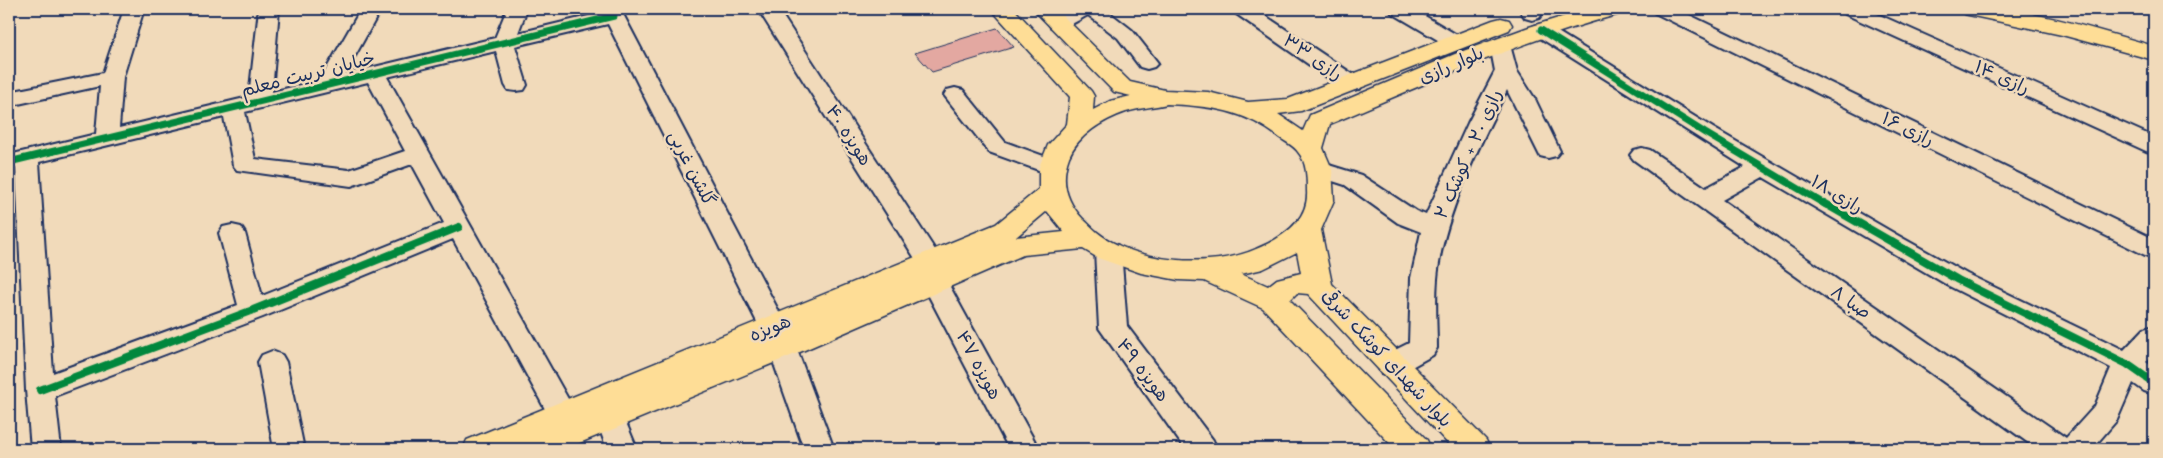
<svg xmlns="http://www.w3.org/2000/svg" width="2163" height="458" viewBox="0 0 2163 458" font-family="'Comic Neue','Playpen Sans Arabic',sans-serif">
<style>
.building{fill:#e3a8a1;stroke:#1b2f5e}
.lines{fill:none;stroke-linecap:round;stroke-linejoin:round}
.minor-casing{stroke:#1b2f5e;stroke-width:4}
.major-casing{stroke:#1b2f5e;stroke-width:3}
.minor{fill:#f1daba;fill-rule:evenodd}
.major{fill:#fedd96;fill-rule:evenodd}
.cycleway-far1-casing{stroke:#f1daba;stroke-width:9}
.cycleway-casing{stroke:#f1daba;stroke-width:11}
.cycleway-far1{stroke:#00873e;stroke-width:7}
.cycleway{stroke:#00873e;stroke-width:8}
.labels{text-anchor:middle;stroke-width:5;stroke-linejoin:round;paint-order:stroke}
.street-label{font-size:18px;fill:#1b2f5e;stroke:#f1daba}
</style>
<rect width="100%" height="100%" fill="#f1daba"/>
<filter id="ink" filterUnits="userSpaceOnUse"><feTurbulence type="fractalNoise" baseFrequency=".02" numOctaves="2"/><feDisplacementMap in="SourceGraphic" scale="10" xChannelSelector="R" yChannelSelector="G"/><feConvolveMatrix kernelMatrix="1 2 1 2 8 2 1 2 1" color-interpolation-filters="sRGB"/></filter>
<g filter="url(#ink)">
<!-- building -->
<path class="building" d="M 997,28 L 1014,47 L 932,72 L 915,53 Z"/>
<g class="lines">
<!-- minor casing -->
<g class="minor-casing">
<path id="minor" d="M 124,9 L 144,9 L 123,77 L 119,128 L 249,97 L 259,9 L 279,9 L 272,92 L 320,80 L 361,9 L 381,9 L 345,74 L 495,38 L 507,9 L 527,9 L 518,33 L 605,12 L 606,9 L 626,9 L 624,16 L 787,327 L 783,334 L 773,337 L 763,334 L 608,24 L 515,46 L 527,85 L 524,90 L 516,91 L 508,90 L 505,85 L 496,51 L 387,77 L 572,406 L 577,414 L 572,422 L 562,426 L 552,422 L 453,239 L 263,317 L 55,396 L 61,449 L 31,449 L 26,390 L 16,168 L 9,169 L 9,155 L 96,134 L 100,86 L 9,106 L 9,92 L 103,73 ZM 368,82 L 405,151 L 349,170 L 255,159 L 245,112 ZM 224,117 L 233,165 L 237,170 L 351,186 L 412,164 L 444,223 L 262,296 L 245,233 L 241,227 L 232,225 L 223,227 L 219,233 L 238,305 L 53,373 L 39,162 Z
M 758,9 L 778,9 L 939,256 L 943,262 L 939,268 L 930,271 L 921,268 Z
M 1070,9 L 1105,9 L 1132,30 L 1158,63 L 1154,67 L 1147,69 L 1140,67 L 1118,38 L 1088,15 C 1076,21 1065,31 1051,27 L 1048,23 L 1051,19 Z
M 1232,9 L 1255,9 L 1360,79 L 1363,84 L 1360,89 L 1352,90 L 1344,89 L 1235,13 Z
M 1389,9 L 1413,9 L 1462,38 L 1465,42 L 1462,46 L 1455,48 L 1448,46 L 1392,13 Z
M 1519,9 L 1539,9 L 1542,14 L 1539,18 L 1532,20 L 1525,18 Z
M 1652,9 L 1677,9 L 2154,239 L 2154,258 L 2145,255 L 1655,13 Z
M 1840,9 L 1866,9 L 2154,137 L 2154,153 L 2146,151 L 1843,13 Z
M 1541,24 L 1548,26 L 1713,128 L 1897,235 L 1967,274 L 2124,350 L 2144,329 L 2154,326 L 2154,353 L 2146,362 L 2154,368 L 2154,394 L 2144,391 L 2133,383 L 2117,420 L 2092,449 L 2037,449 L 1634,160 L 1630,155 L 1634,150 L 1642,148 L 1650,150 L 1706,188 L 1745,167 L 1534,34 L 1531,30 L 1534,26 ZM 1763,177 L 1949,286 L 2111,368 L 2095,406 L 2066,438 L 1722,200 Z
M 1500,39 L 1507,41 L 1510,45 L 1517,71 L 1535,99 L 1560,151 L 1556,156 L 1548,158 L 1540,156 L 1507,90 C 1480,144 1442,219 1437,279 C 1435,302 1437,325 1437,348 L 1433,355 L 1401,373 L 1391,376 L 1381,373 L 1377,365 L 1381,357 L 1409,343 L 1411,278 L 1421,232 L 1398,223 L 1345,185 L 1311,174 L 1307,169 L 1311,164 L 1319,162 L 1361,175 L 1416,211 L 1426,215 L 1468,123 L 1495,71 L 1490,45 L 1493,41 Z
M 955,88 L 963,90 L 1005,142 L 1060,162 L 1064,167 L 1060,172 L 1052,174 L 1044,172 L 989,152 L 944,95 L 947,90 Z
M 1108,242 L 1117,245 L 1121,251 L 1127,326 L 1213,440 L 1217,449 L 1185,449 L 1099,328 L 1095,251 L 1099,245 Z
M 934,272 L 943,274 L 1039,449 L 1009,449 L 921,281 L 925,274 Z
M 782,337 L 792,340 L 796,347 L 834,449 L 804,449 L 768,347 L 772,340 Z
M 272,351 L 282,355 L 286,362 L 304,449 L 274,449 L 258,362 L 262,355 Z
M 610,404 L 620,408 L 637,449 L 607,449 L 595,416 L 600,408 Z"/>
</g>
<!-- major casing -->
<g class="major-casing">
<path id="major" d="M 991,9 L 1014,9 L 1091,91 L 1094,96 L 1093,110 L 1110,101 L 1131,96 L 1114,92 L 1033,9 L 1056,9 L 1130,82 L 1165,90 L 1208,92 L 1248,102 L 1288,99 L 1493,20 L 1501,18 L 1509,20 L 1512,25 L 1509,30 L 1301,111 L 1278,114 L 1303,131 L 1310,115 L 1455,54 L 1529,27 L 1588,9 L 1623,9 L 1620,14 C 1519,41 1425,84 1330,124 L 1323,148 L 1332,169 L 1334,200 L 1321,230 L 1332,284 L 1486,440 L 1490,449 L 1453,449 L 1308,294 L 1297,293 L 1290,300 L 1427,440 L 1431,449 L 1395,449 L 1263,308 L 1204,281 L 1178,280 L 1141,273 L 1098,258 L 1083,249 L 1023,255 L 793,355 L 565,449 L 463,449 L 467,440 L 996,224 L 1039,189 L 1039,167 L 1048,145 L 1067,124 L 1070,97 ZM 1167,104 C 1210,106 1245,110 1280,138 C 1286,142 1294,146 1298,152 C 1307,162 1307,179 1307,191 C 1309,222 1280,239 1256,249 C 1211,269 1135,263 1097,232 C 1092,228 1088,223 1083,219 C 1066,201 1060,181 1069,157 C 1078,135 1103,120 1126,112 C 1139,108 1154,107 1167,104 ZM 1047,211 L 1064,232 L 1016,237 ZM 1297,252 L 1301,273 L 1277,279 L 1268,286 L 1241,274 L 1263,269 Z
M 1961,9 C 2026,5 2092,29 2154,46 L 2154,60 L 2062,35 L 1964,14 Z"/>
</g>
<!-- minor -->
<use href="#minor" class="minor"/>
<!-- major -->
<use href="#major" class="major"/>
<!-- cycleway-far1 casing -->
<g class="cycleway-far1-casing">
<path id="cycleway-far1" d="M 1541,30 L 1705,133 L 1826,205
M 9,162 L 614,16"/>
</g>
<!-- cycleway casing -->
<g class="cycleway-casing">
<path id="cycleway" d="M 1824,203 L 1958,280 L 2127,364 L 2154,383
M 40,390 L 253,310 L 459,227"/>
</g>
<!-- cycleway-far1 -->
<use href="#cycleway-far1" class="cycleway-far1"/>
<!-- cycleway -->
<use href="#cycleway" class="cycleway"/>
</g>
</g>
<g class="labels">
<!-- street labels -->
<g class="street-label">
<text transform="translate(1313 57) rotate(34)" y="6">رازی ۳۳</text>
<text transform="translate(1451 65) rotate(-23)" y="6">بلوار رازی</text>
<text transform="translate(308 74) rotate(-14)" y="6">خیایان تربیت معلم</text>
<text transform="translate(2002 77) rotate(24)" y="6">رازی ۱۴</text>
<text transform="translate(1908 129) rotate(26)" y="6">رازی ۱۶</text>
<text transform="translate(849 135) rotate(57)" y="6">هویزه ۴۰</text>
<text transform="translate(1468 154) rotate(-66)" y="6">رازی ۲۰ + کوشک ۲</text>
<text transform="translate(692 168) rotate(63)" y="6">گلشن غربی</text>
<text transform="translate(1837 194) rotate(31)" y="6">رازی ۱۸</text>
<text transform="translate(1851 302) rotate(35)" y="6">صبا ۸</text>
<text transform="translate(770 328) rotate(-22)" y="6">هویزه</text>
<text transform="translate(1387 358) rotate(47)" y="6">بلوار شهدای کوشک شرقی</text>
<text transform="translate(979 365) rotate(62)" y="6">هویزه ۴۷</text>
<text transform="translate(1143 370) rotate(53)" y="6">هویزه ۴۹</text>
</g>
</g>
<!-- margin -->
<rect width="2163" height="458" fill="none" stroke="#f1daba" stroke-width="30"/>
<rect x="15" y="15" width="2133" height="428" fill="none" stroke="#1b2f5e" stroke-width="2" filter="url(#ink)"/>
</svg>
